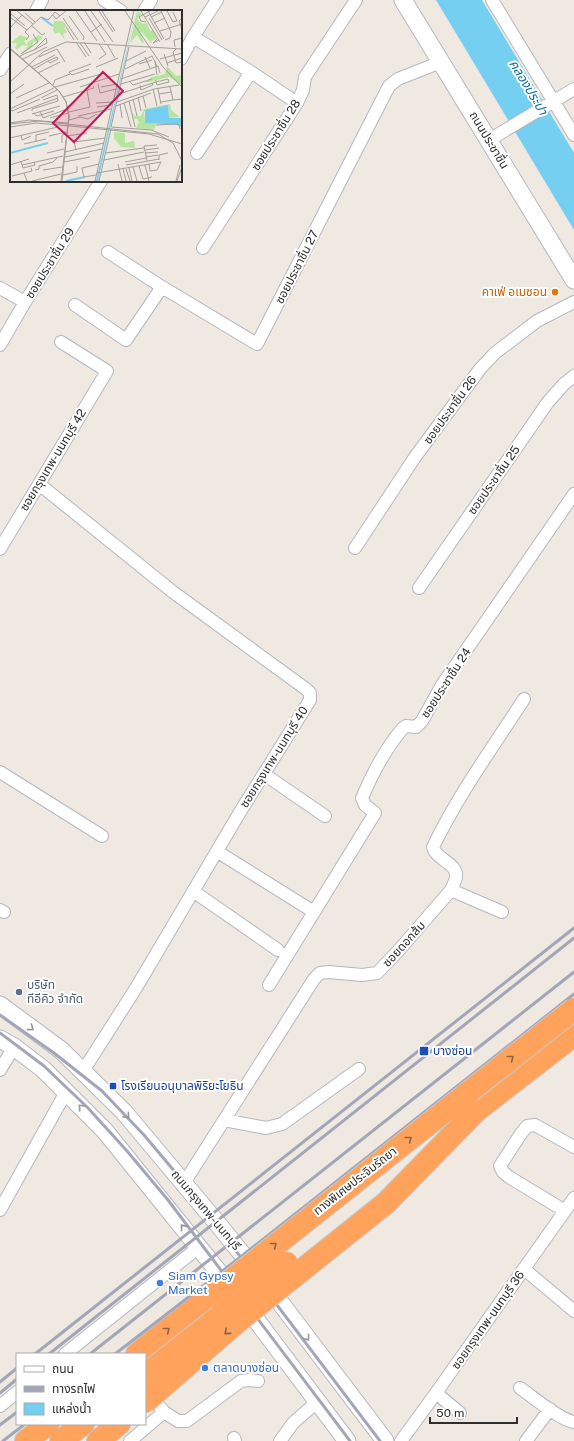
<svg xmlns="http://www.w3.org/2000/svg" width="574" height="1441" viewBox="0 0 574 1441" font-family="'Public Sans','Noto Sans Thai',sans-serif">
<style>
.water{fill:#75cff0}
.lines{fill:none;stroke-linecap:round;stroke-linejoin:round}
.street-casing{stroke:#b4b7c1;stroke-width:14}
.secondary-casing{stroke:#b4b7c1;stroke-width:19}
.highway-casing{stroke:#c9c9c9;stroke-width:24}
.street{stroke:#fff;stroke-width:12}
.secondary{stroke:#fff;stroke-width:17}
.highway{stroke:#ffa35c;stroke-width:22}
.rail{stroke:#a3a6b8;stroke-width:3}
.highway-bridge-casing{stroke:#c9c9c9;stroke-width:24;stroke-linecap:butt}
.highway-bridge{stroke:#ffa35c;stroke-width:22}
.oneway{stroke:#969696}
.oneway2{stroke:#8c6343}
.food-dot{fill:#e8710a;stroke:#fff;stroke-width:1.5}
.service-dot{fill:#5c6f8a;stroke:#fff;stroke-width:1.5}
.transit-dot{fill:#1a4fb4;stroke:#fff;stroke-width:1.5}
.shop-dot{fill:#3f7fe0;stroke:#fff;stroke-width:1.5}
.labels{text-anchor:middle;stroke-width:4;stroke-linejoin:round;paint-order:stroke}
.street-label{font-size:12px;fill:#2e2e2e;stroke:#fff}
.food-label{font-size:12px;fill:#c56008;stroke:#fff;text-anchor:end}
.service-label{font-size:12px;fill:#4e5e75;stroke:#fff;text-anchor:start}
.transit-label{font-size:12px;fill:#164399;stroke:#fff;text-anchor:start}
.shop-label{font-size:12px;fill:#366cbe;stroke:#fff;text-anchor:start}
.water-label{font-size:13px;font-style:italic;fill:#0d6fa3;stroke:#fff}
.inset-river{fill:none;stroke:#75cff0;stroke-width:2}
.inset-road{fill:none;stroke:#a29e99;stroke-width:1}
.view{fill:#c2185b;fill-opacity:0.15;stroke:#c2185b;stroke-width:2}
.inset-edge{fill:none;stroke:#2e2e2e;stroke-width:2}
</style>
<rect width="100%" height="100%" fill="#efe9e1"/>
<!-- water -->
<path class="water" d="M 436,0 L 482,0 L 574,153 L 574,230 Z"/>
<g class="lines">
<!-- street casing -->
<g class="street-casing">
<path id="street" d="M 104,0 L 121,11
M 492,0 L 574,135
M 36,11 L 42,0
M 144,11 L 151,0
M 193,37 L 251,72 L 297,103
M 181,59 L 193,37 L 217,0
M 0,70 L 11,53
M 489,140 L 574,89
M 197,153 L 251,72
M 203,248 L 297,103 L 303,90 L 305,77 L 356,0
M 108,252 L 162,287 L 257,344 L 389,86 L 398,79 L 441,62
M 0,288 L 25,302
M 75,305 L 126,340 L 162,287
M 0,345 L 25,302 L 101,181
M 39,484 L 173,592 L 306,689 L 310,693 L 310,700 L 240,812 L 136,988 L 83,1071
M 355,548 L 415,457 L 480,369 L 495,353 L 537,321 L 574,302
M 0,549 L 107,371 L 61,342
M 419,588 L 548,402 L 564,384 L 574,376
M 0,772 L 102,836
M 264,774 L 325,816
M 218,852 L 314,912
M 451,890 L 502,912
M 193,891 L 278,950
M 0,910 L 4,912
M 269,985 L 375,813 L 365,805 L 362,798 C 372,774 386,748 403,728 L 406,726 L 416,727 L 422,721 L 442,685 L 574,494
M 0,1070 L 14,1047
M 224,1120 L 266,1128 L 282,1124 L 359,1069
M 184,1183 L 314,979 L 320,973 L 329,972 L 362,975 L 377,973 L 399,950 L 451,890 C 453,886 455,882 456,877 C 458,863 436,860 433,847 C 458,795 493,747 524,699
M 0,1210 L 66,1092
M 565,1211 L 509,1177 L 503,1172 L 500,1166 L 520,1135 L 527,1126 L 535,1125 L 574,1147
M 524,1269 L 574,1311
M 65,1354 L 199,1247
M 520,1388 C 533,1397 560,1420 574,1422
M 436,1393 L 460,1413
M 0,1406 L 17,1392
M 164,1412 L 178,1421 L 187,1421 L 241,1381 L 249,1380 L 258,1381
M 234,1438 L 235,1441
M 130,1441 L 164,1412 L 160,1407
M 280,1441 L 293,1423 L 317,1402
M 401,1441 L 436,1393 L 574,1198
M 526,1441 L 550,1409"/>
</g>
<!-- secondary casing -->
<g class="secondary-casing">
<path id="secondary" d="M 403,0 L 574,280
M 0,1005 L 61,1050 L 124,1112 L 222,1229 L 267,1285 L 385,1441
M 0,1039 L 14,1047 L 43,1069 L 105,1131 L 242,1301 L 347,1441"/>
</g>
<!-- highway casing -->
<g class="highway-casing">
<path id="highway" d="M 476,1111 L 574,1035
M 137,1354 L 211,1296
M 26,1441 L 48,1424
M 61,1441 L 83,1424
M 98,1441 L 119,1424"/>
</g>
<!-- street -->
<use href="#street" class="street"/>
<!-- secondary -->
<use href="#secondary" class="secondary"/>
<!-- highway -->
<use href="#highway" class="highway"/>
<!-- rail -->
<path class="rail" d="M 0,1015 L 54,1053 L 102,1091 L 144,1135 L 186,1185 L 380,1441
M 0,1033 L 44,1066 L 88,1108 L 127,1151 L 168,1200 L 350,1441
M 35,1354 L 574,928
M 49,1354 L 574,938
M 90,1354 L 574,972
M 115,1354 L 243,1255 L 574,994
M 0,1382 L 17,1368
M 0,1393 L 17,1379
M 0,1425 L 17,1412
M 3,1441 L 25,1424"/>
<!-- highway-bridge casing -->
<g class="highway-bridge-casing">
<path id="highway-bridge" d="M 211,1296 L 574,1009
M 145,1375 L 287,1263
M 145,1402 L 242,1318 L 386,1203 L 476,1111"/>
</g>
<!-- highway-bridge -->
<use href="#highway-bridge" class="highway-bridge"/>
</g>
<!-- one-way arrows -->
<defs><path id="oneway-chevron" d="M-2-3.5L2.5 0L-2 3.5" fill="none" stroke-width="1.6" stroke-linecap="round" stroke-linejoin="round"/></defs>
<g class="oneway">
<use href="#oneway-chevron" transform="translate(31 1028) rotate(36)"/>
<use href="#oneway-chevron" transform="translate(81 1107) rotate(-134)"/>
<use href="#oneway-chevron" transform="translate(127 1116) rotate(49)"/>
<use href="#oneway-chevron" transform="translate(183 1227) rotate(-129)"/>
<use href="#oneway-chevron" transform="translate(307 1338) rotate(53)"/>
</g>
<g class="oneway2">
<use href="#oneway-chevron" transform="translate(511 1058) rotate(-38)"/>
<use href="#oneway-chevron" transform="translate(409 1139) rotate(-38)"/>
<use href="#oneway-chevron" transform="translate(274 1245) rotate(-38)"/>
<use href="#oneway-chevron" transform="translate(167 1330) rotate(-38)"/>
<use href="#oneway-chevron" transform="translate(227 1332) rotate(139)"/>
</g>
<!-- markers -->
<circle class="food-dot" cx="555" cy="292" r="4"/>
<circle class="service-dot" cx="19" cy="992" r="4"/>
<g class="transit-dot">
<rect x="419" y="1046" width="10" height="10" rx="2"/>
<rect x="109" y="1082" width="8" height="8" rx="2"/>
</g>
<g class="shop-dot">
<circle cx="160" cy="1283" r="4"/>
<circle cx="205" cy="1368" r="4"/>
</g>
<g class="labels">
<!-- street labels -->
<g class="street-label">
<text transform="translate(276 135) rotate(-58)" y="4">ซอยประชาชื่น 28</text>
<text transform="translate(489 140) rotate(59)" y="4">ถนนประชาชื่น</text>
<text transform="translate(50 263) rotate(-58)" y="4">ซอยประชาชื่น 29</text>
<text transform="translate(297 267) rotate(-63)" y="4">ซอยประชาชื่น 27</text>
<text transform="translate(450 410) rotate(-54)" y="4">ซอยประชาชื่น 26</text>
<text transform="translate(53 460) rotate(-59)" y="4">ซอยกรุงเทพ-นนทบุรี 42</text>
<text transform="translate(494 480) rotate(-55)" y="4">ซอยประชาชื่น 25</text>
<text transform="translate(446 683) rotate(-57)" y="4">ซอยประชาชื่น 24</text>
<text transform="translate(274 757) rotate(-58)" y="4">ซอยกรุงเทพ-นนทบุรี 40</text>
<text transform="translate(404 944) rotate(-48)" y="4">ซอยดอกส้ม</text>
<text transform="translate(355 1181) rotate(-38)" y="4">ทางพิเศษประจิมรัถยา</text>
<text transform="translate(206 1210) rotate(50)" y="4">ถนนกรุงเทพ-นนทบุรี</text>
<text transform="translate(488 1320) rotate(-55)" y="4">ซอยกรุงเทพ-นนทบุรี 36</text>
</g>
<!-- food labels -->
<g class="food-label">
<text x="547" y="296">คาเฟ่ อเมซอน</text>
</g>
<!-- service labels -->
<g class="service-label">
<text x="27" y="989">บริษัท<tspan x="27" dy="14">ทีอีคิว จำกัด</tspan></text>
</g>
<!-- transit labels -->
<g class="transit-label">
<text x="433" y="1055">บางซ่อน</text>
<text x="121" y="1090">โรงเรียนอนุบาลพิริยะโยธิน</text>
</g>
<!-- shop labels -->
<g class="shop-label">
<text x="168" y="1280">Siam Gypsy<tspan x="168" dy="14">Market</tspan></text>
<text x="213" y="1372">ตลาดบางซ่อน</text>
</g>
<!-- water labels -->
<g class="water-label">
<text transform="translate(529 87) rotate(59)" y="5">คลองประปา</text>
</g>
</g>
<!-- overview -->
<g transform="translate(10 10)">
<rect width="172" height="172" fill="#efe9e1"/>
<path d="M 127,1 L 132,4 L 127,9 L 133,14 L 137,13 L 140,21 L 143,20 L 147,28 L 141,31 L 143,35 L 132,22 L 130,23 L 134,32 L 132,33 L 127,25 L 120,33 ZM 44,11 L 52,11 L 57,16 L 54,18 L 57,22 L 53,24 L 55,30 L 49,22 L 45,24 L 43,20 ZM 10,25 L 18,28 L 14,31 L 17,35 L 18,32 L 29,25 L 33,28 L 26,33 L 24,31 L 21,38 L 12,43 L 18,36 L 12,35 L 7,40 L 5,38 L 7,33 L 1,33 ZM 157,56 L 166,66 L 172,65 L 172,75 L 159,67 L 135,73 L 142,67 L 155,64 ZM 160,94 L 161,100 L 170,107 L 159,108 L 158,97 L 140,99 L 134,102 L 135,112 L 146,114 L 144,120 L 126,118 L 129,112 L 127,109 L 124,109 L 123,103 L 125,106 L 131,106 L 134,99 ZM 104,122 L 115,123 L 115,133 L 124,131 L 125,138 L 111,137 L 104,128 Z" fill="#b6e59e"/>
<path d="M 126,1 L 88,171 L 86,171 ZM 158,95 L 159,108 L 171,108 L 172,118 L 169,115 L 135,113 L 135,100 Z" fill="#75cff0"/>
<path class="inset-river" d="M 32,8 L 43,16M 0,143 L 38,133M 56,171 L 75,167"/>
<path class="inset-road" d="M 7,1 L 23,14M 66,1 L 87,31M 75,1 L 95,32M 81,1 L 103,32M 89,1 L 103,22M 92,1 L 105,21M 115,1 L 153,57 L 172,77M 131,1 L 150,32M 138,1 L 154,29M 151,1 L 161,22 L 160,28 L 155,30M 157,1 L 163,12 L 167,11 L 163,2M 0,3 L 15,16M 15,3 L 25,12M 43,5 L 46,9 L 56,1M 59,6 L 74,27 L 73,30M 0,7 L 17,20 L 31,7 L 38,10 L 45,2 L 50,6M 135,7 L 148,1M 141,7 L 152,2M 53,8 L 68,30M 139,8 L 152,30M 172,8 L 169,11 L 172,19M 136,12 L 131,11 L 129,7 L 140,1M 144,13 L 155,8M 21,15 L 32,25 L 35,23M 56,17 L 64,30M 0,18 L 12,5M 150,21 L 172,14M 81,22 L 92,14M 148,28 L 143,33 L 149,30M 16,30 L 19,26 L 15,22 L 17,20M 66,32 L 76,47M 74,32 L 81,43M 70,33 L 79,46M 89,34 L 96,44 L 89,49M 97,34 L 105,48M 119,37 L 101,117 L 141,120 L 159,127M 165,37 L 164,30 L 172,28M 0,38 L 48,80 L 56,91 L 59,105 L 52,171M 0,39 L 49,81 L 56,92 L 59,107 L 51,171M 166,39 L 163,42 L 166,53 L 172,52M 11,44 L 28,32 L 23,24M 154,44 L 158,56M 9,47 L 12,45 L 16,43 L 24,40 L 37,33 L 36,28 L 24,40M 29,47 L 47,39 L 55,52M 135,47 L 140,58M 13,49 L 37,37M 150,49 L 172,43M 116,51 L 136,41M 145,51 L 147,65M 157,53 L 172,48M 129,54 L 142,50M 22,57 L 45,45M 86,57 L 108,48M 24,59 L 38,51 L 47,47 L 48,49 L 40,53 L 38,51M 79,59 L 62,65 L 59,62 L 81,54M 115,59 L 142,46 L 147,56M 28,63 L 50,52M 111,69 L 148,56 L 150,63M 0,72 L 33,42 L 56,32 L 172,39M 120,72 L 123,75 L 142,69M 88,74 L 90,83 L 106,79M 111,74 L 145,64M 43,75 L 45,70 L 60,64M 130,75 L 131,80 L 143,75 L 142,73M 45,77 L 95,63 L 97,67 L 100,66M 70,77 L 109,64M 91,77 L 107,74M 160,77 L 163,90 L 172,89M 143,79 L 147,96M 148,79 L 151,94M 0,84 L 14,74M 109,84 L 146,72 L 158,69 L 159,72 L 147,75 L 146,72 L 146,70M 149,84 L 161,82M 133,86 L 136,98M 53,87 L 84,78 L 83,76M 128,87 L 131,101M 6,88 L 39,73M 31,88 L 47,80M 123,89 L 127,106M 33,90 L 47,85M 119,91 L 125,117M 107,92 L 144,79 L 169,75M 151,92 L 163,90M 86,93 L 103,92M 114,93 L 121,117M 110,94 L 112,108M 106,96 L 141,83M 87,97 L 102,95M 0,99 L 44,78M 0,99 L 2,101 L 30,89M 22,101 L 22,99 L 48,91 L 47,85M 30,101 L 33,108 L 57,99M 59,102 L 80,97 L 77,80M 7,103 L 48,88M 23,103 L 27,106 L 44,101M 22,104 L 50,96M 68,106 L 101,99M 40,108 L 58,103M 59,110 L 70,107 L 78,109 L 87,104M 0,113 L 19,110 L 57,113M 0,114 L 29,111 L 148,124 L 163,133 L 172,151M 146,115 L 165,114 L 169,115 L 170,119M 0,117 L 26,113 L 71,117 L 139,124 L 172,134M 11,125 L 12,130 L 21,126M 39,126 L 56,122M 57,126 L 77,123M 0,128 L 48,117M 26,131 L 26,125 L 39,122M 52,133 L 52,125 L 56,124M 14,134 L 36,129M 66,140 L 64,132 L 95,128M 135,140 L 149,138M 55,142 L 94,133M 37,143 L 54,139M 95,143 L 134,138M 135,143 L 148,142M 55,147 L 92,139M 136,147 L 148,145M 94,150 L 134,142M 149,150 L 149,145 L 158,143M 137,151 L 134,136 L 147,135M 11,152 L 13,158 L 25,155 L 24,152M 54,152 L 80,147M 115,152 L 136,148M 108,154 L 112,171M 139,154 L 140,161 L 147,160 L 151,152M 0,155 L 19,149M 12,155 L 53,146M 116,155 L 149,149M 135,155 L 139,171M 129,156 L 133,169 L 142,167M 123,157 L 127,171M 119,158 L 122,171M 113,159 L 116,171M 116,159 L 120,171M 25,160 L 29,159 L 29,156 L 43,152 L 47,148M 33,160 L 52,157M 87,163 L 151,152M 53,165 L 67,162 L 67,156M 86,165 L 74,167 L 72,158 L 89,154M 2,166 L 14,163M 17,171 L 14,163 L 22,161 L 21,158M 22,171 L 51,164M 85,171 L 124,1M 89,171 L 101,119M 166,171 L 170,155M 167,171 L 172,157"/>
<path class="view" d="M 93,62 L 113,81 L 64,132 L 43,113 Z"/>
<rect width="172" height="172" class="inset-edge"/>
</g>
<!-- legend -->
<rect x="16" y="1353" width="130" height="72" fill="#ffffff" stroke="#ababab"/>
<rect x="24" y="1366" width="20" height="6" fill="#ffffff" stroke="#ababab"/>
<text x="52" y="1373" font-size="12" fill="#2e2e2e">ถนน</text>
<rect x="24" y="1386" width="20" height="6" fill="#a3a6b8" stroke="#ababab"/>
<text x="52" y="1393" font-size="12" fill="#2e2e2e">ทางรถไฟ</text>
<rect x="24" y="1403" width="20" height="12" fill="#75cff0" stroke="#ababab"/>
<text x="52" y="1413" font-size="12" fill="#2e2e2e">แหล่งน้ำ</text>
<!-- scale -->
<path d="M430 1417v6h87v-6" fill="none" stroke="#2e2e2e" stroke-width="2"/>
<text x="436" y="1417" font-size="12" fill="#2e2e2e" stroke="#ffffff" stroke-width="3" paint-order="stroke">50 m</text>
</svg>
